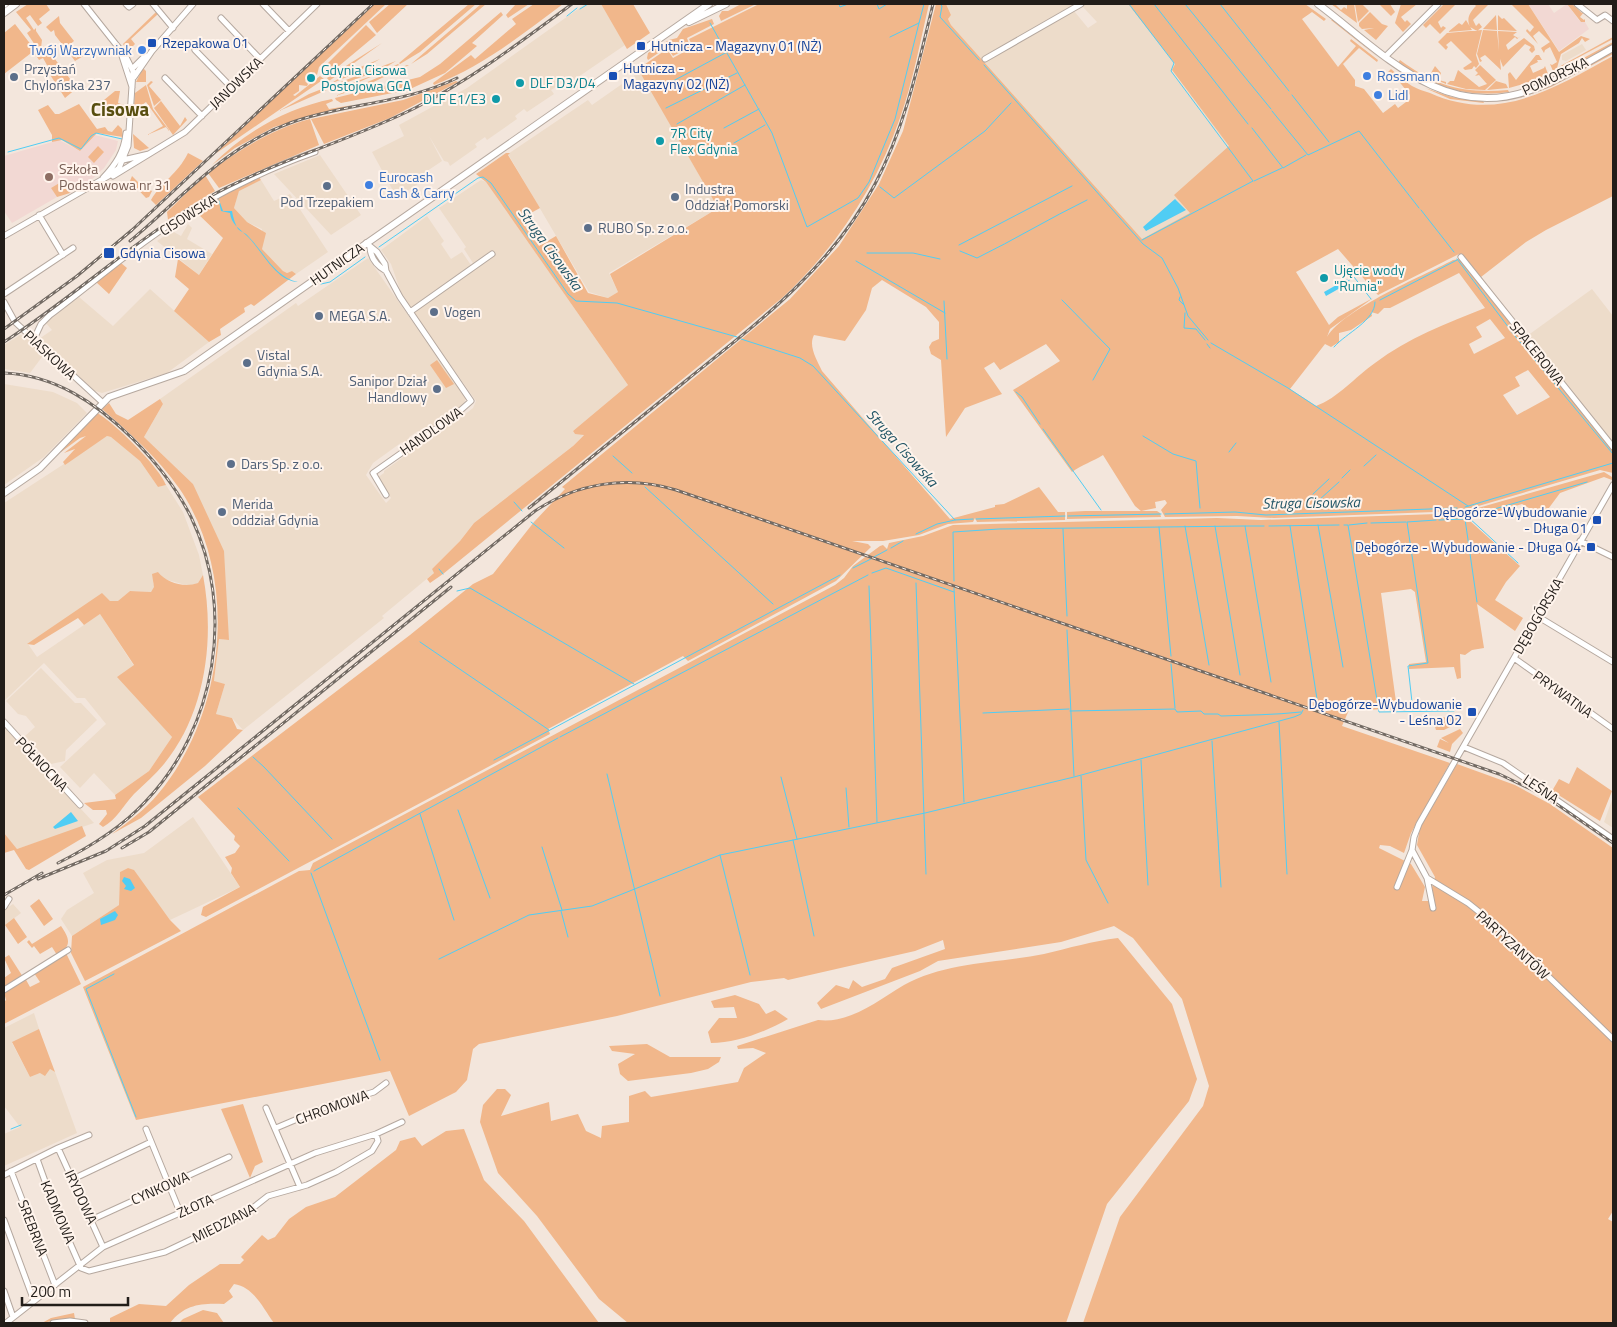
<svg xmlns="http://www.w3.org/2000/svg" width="1617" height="1327" viewBox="0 0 1617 1327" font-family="'Titillium Web',sans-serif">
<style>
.industrial{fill:#eddcca;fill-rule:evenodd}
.education{fill:#f2d8d3}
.green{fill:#f1b78b;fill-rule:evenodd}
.water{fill:#50cdf4}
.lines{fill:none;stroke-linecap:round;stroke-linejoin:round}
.stream{stroke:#50cdf4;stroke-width:1}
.minor-casing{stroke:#b5a89f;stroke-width:7}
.major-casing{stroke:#b5a89f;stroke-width:8}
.minor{stroke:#fff;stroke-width:5}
.major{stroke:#fff;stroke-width:6}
.rail-casing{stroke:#736b64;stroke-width:3}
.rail{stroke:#fff4ec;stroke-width:1;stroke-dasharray:4;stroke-linecap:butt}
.transit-dot{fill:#1a4fb4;stroke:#fff4ec;stroke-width:2}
.shop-dot{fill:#3f7fe0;stroke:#fff4ec;stroke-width:2}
.service-dot{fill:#5c6f8a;stroke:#fff4ec;stroke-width:2}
.culture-dot{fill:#0f9aa8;stroke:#fff4ec;stroke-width:2}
.education-dot{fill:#8d6e63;stroke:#fff4ec;stroke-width:2}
.labels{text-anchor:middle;stroke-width:4;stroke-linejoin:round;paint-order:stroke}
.transit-label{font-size:14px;fill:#164399;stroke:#fff4ec;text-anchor:start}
.shop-label{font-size:14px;fill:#366cbe;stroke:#fff4ec;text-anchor:start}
.service-label{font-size:14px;fill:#4e5e75;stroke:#fff4ec;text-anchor:start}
.culture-label{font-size:14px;fill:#0d838f;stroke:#fff4ec;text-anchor:start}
.street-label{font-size:14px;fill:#221d19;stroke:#fff4ec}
.education-label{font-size:14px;fill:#785e54;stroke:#fff4ec;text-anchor:start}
.water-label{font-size:15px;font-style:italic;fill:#235667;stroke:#fff4ec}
.district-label{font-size:19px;font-weight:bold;fill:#584e0f;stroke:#fff4ec}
</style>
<rect width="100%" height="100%" fill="#f3e6dc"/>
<!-- industrial -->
<path class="industrial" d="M 585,4 L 601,4 L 625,45 L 565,86 L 562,83 L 551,90 L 554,94 L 527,112 L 524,109 L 515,116 L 517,119 L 487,140 L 485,137 L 475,144 L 477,147 L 450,166 L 448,162 L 444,161 L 429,136 L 442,161 L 424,173 L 422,181 L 397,198 L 372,152 L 404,136 L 399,125 L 467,88 Z
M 946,4 L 1128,4 L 1175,64 L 1172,71 L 1255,179 L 1142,239 L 951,25 L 948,19 L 951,15 ZM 1082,6 L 1097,22 L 1088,28 L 1074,11 Z
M 1582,44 L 1586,50 L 1566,61 L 1562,60 L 1562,55 Z
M 640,71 L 718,208 L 609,273 L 618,292 L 608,298 L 589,292 L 508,154 L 588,100 L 592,105 L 622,84 L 624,87 L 635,78 L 634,75 Z
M 320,155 L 361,215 L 331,235 L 274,174 Z
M 261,180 L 274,201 L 290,194 L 328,252 L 296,274 L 292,271 L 287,273 L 283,271 L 262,249 L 262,229 L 247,222 L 234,208 L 239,190 Z
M 481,180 L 486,182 L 628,385 L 573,431 L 575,434 L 584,434 L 573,446 L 474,523 L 460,541 L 432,569 L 435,572 L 382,616 L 384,618 L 243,730 L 232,718 L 216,714 L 225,684 L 214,682 L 219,639 L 229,640 L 193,484 L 144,437 L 163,404 L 160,399 L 296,303 L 298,306 L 368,258 L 466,398 L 463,406 L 422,434 L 418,431 L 409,437 L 410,442 L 405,446 L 402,442 L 373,463 L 366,475 L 386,503 L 391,498 L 377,478 L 384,473 L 384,471 L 453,421 L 458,420 L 473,408 L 476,401 L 403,298 L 391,264 L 381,250 L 427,216 L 444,241 L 441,244 L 451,259 L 462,252 L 471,265 L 473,263 L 464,249 L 466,247 L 439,208 Z
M 188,224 L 192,228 L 187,239 L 212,254 L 199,275 L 157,241 L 172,231 L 181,236 Z
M 150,289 L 209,342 L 167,373 L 102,393 L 92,390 L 48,349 L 30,373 L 4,369 L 4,345 L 20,335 L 39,339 L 52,330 L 45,322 L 79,297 L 113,326 Z
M 1592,289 L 1613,316 L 1613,444 L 1527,336 Z
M 4,384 L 53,392 L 77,403 L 87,413 L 44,457 L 4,485 Z
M 107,436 L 115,438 L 140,461 L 158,487 L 166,485 L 183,512 L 199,555 L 203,575 L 198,583 L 189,586 L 164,579 L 158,572 L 153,583 L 155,587 L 151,592 L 130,591 L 119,601 L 110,601 L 102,594 L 28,644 L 37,657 L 100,614 L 134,666 L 118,677 L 172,737 L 149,771 L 115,795 L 94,773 L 80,788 L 60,767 L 106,724 L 85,698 L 77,698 L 44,663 L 4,701 L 4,503 Z
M 41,668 L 75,703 L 81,703 L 97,720 L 66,750 L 65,761 L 51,764 L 25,736 L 35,727 L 26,716 L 18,714 L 6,701 Z
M 4,726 L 94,823 L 17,849 L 4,833 Z
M 1613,797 L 1613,828 L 1604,822 Z
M 193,817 L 240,887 L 170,920 L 134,871 L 128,868 L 120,872 L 119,905 L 72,936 L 61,919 L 67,910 L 94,893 L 83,873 L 107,860 L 144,853 Z
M 13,904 L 21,913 L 4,926 L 4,910 Z
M 34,1013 L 39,1029 L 12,1043 L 30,1077 L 50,1069 L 55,1072 L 77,1133 L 4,1166 L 4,1134 L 20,1127 L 4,1106 L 4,1028 Z"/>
<!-- education -->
<path class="education" d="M 1528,4 L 1548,4 L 1554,13 L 1567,4 L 1578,19 L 1581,22 L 1585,22 L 1589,29 L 1559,51 Z
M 95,135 L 118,141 L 116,150 L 104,168 L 90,181 L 70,193 L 61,182 L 51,188 L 57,197 L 12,223 L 4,211 L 4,156 L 59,140 L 80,151 Z"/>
<!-- green -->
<path class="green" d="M 28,4 L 46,4 L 50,10 L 39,19 L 42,23 L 38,26 L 30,15 L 26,18 L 34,30 L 36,28 L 36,31 L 42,40 L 41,48 L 45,46 L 77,88 L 65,98 L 47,70 L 48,67 L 43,58 L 39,60 L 35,54 L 39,51 L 27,33 L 31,30 L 16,12 Z
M 374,4 L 386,4 L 319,67 L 317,75 L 314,72 L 305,81 L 308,84 L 307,86 L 299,85 L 299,91 L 293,95 L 295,96 L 320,76 L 324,79 L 215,154 Z
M 390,4 L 408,4 L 377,33 L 369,22 Z
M 469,4 L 476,4 L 420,52 L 400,64 L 399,63 Z
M 481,4 L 486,4 L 427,54 L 411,64 Z
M 516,4 L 529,4 L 508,18 L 506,15 Z
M 534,4 L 563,4 C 522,34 483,67 434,85 L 433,83 L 471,55 L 475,59 L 516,24 L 512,19 Z
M 601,4 L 633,4 L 650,33 L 627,49 Z
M 741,4 L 756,4 L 721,21 L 719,16 L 722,11 L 728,11 Z
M 759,4 L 929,4 C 920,42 913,81 900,118 C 876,187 836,248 782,298 L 443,574 L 430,583 L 427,579 L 434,573 L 432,569 L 460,541 L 474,523 L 573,446 L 584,435 L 575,434 L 573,431 L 628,385 L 486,182 L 476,174 L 506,153 L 510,153 L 508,155 L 540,208 L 520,219 L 539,246 L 556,236 L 588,293 L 608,298 L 618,292 L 610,274 L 718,208 L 638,69 L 667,49 L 673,58 L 693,47 L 689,39 Z
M 936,4 L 946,4 L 951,15 L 948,19 L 951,25 L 1142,239 L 1190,213 L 1174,195 L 1229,146 L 1172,70 L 1175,64 L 1128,4 L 1305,4 L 1326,19 L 1324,21 L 1312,12 L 1302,19 L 1338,67 L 1356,46 L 1350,41 L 1351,39 L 1378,60 L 1377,62 L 1359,48 L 1343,64 L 1355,80 L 1355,86 L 1364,89 L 1383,113 L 1395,104 L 1398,108 L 1410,99 L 1410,95 L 1397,79 L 1395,80 L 1388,72 L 1391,69 C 1398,75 1405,82 1412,86 C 1417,89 1424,91 1430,93 C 1499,124 1554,88 1613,56 L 1613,196 L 1546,230 L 1526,242 L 1481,277 L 1459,254 L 1378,295 L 1338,249 L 1296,272 L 1329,325 L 1338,317 L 1373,298 L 1330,329 L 1327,337 C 1345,308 1421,277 1453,260 L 1460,259 L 1613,450 L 1613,473 L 1600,470 L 1465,510 L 1461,508 L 1461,511 L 1274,518 L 1237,516 L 1165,517 L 1161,510 L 1167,503 L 1165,500 L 1155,502 L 1156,508 L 1141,511 L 1135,506 L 1103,455 C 1092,462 1083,464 1072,472 L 1013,390 L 1060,361 L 1046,344 L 1000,370 L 994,362 L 984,368 L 1002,394 L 965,408 L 946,437 L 941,360 L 931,354 L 929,347 L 932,342 L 939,339 L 939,322 L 926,307 L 882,280 L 872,288 L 866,310 L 845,341 L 814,335 C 808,346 817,360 822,371 L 950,519 L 995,507 L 995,505 L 1004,504 L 1039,487 L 1058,512 L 1065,512 L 1065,520 L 977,522 L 975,518 L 973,522 L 948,524 L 919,535 L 883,541 L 852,541 L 868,544 L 871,547 L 836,581 L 688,661 L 683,656 L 548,729 L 550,734 L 206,917 L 201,915 L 203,907 L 240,887 L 231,873 L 232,868 L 225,857 L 235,853 L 240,846 L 234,840 L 235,836 L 198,797 L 410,635 L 473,584 L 493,574 L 534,522 L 565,489 L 562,487 L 790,299 L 839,246 L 879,184 L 903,131 ZM 1459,273 L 1485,308 C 1447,323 1408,338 1375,363 C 1355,377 1338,398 1316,406 L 1290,389 L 1325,344 L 1331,347 L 1339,342 L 1339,333 L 1351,330 L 1372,316 L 1371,312 L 1378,314 L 1384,308 L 1390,308 ZM 1490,319 L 1505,338 L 1474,354 L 1469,344 L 1482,337 L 1476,327 ZM 1528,370 L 1550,397 L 1517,415 L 1503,395 L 1520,386 L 1515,377 Z
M 1331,4 L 1335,4 L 1341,10 L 1344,7 L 1347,9 L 1347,4 L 1354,4 L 1357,23 Z
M 1355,4 L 1362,4 L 1369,11 L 1358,22 Z
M 1381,4 L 1390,4 L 1395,12 L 1391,16 L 1380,5 Z
M 1401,4 L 1417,4 L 1401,17 L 1405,22 L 1407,20 L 1411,24 L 1403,32 L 1395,23 Z
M 1444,4 L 1456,4 L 1438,22 L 1441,28 L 1443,26 L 1446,28 L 1440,34 L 1430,24 L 1426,28 L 1423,25 Z
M 1474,4 L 1489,4 L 1473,20 L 1476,26 L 1479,23 L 1482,27 L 1477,31 L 1470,27 C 1466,18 1470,12 1476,6 Z
M 1511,4 L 1528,4 L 1559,52 L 1581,36 L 1590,39 L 1585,42 L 1582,38 L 1579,43 L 1561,54 L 1557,68 L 1613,37 L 1613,39 L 1553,71 L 1550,64 L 1552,65 L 1557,62 L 1550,47 L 1545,50 L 1544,53 L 1541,48 L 1550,42 L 1539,31 L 1533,36 L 1538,44 L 1526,31 L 1527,29 L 1530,32 L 1534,27 Z
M 1567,4 L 1572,4 L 1582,13 L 1584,12 L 1580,17 L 1584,20 L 1585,19 L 1585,22 L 1581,22 Z
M 156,12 L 158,14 L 131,39 L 135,44 L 128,51 L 123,44 Z
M 501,12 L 503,15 L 472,43 L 477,46 L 445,73 L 408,90 L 341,103 L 336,100 L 335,98 L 420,77 L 440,64 Z
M 1370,12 L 1382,24 L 1388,26 L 1376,40 L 1364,30 L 1374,28 L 1362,29 L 1359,26 L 1359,23 Z
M 1496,15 L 1497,30 L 1483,29 Z
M 1498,15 L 1502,19 L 1504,18 L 1517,31 L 1498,30 Z
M 59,16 L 60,23 L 74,41 L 68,46 L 76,58 L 86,51 L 85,55 L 75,61 L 55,35 L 54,30 L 51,32 L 46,27 Z
M 712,19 L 714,24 L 687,38 L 690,47 L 673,56 L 667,47 L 648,60 L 647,58 L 648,53 L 669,40 L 677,38 L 683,29 Z
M 1331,20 L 1333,20 L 1379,58 Z
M 1466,20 L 1472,30 L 1448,32 L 1459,23 L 1462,25 Z
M 15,24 L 35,50 L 4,74 L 4,33 Z
M 366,25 L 376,35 L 327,76 L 324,69 L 326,65 Z
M 1482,30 L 1476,55 L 1479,64 L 1476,68 L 1474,66 L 1472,69 L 1465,70 L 1463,68 L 1472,62 L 1451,41 L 1446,45 L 1448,47 L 1446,50 L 1438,42 L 1447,33 Z
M 1483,30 L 1497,31 L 1499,51 L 1498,31 L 1517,32 L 1513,35 L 1518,38 L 1521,36 L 1517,39 L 1515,37 L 1506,45 L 1508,50 L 1524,38 L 1534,46 L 1535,50 L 1532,53 L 1529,50 L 1531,47 L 1525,44 L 1503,67 L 1500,59 L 1501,70 L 1485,55 L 1480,58 L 1482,61 L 1480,62 L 1477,54 Z
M 1613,42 L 1613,44 C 1600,52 1569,73 1556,73 Z
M 382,43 L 329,81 L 327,78 Z
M 1613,51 L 1613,54 L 1551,87 L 1517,99 Z
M 1536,55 L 1539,55 L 1542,60 L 1537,60 L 1538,62 L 1530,66 L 1533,73 L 1544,68 L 1545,66 L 1548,74 L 1530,82 L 1509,88 L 1508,74 L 1510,72 L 1516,80 Z
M 380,59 L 354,74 L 330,84 L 351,71 Z
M 1400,60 C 1435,86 1464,94 1508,90 L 1509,92 C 1462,98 1437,87 1398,63 Z
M 396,61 L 381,70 L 331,88 L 330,86 Z
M 398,64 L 399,65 L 340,90 L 332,90 L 380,73 Z
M 407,65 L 409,65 L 361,88 L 335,96 Z
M 1480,65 L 1496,80 L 1485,90 L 1466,89 L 1447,84 L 1450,81 L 1454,81 L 1458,70 L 1479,87 L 1487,84 L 1479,75 L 1475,76 L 1478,73 L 1475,70 Z
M 1435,66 L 1441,73 L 1439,80 L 1446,82 L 1446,84 L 1423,74 L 1425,72 L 1431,73 Z
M 143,68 L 146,71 L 146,82 L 136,82 Z
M 151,81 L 153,82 L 149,86 L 161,100 L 154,106 L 147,85 Z
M 456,81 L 458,82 L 390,118 L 324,144 L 311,119 L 403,100 Z
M 1496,81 L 1506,84 L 1508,88 L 1487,90 Z
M 146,85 L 153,109 L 169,130 L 169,131 L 166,127 L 147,135 L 163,126 L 146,102 L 138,108 L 134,106 L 135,93 Z
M 327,87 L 329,89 L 279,111 L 309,94 Z
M 1425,88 L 1452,97 L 1483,101 L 1484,103 L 1450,99 Z
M 115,91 L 120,91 L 118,103 L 127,106 L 125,116 L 121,118 L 116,117 L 104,100 Z
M 332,99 L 333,101 L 326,104 L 329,109 L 353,105 L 274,127 L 235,148 L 212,165 C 245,132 287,108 332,99 Z
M 161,101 L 180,126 L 185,117 L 187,120 L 173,135 L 154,108 Z
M 79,104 L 97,129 L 105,127 L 108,131 L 112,132 L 118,125 L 122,129 L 123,137 L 97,133 L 80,151 L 62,140 L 52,142 L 52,135 L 38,110 L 48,105 L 55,114 L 59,114 Z
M 310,119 L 319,145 L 219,188 L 208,173 C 240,149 272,129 310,119 Z
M 133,134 L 149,148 L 140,151 L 134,148 Z
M 98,146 L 104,152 L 94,163 L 88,157 Z
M 188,153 L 203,161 L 156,205 L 151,200 C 162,181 177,175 188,153 Z
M 205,175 L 215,191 L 168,220 L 167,212 Z
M 132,176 L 143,187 L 152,191 L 149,197 L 146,198 L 130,181 Z
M 259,177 L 261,180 L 239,191 L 234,208 L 247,222 L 266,233 L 262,249 L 283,271 L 287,273 L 292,271 L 296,274 L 254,306 L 251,304 L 244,308 L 245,312 L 220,329 L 221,335 L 209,342 L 174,311 L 189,289 L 175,277 L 178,259 L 199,275 L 223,238 L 197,213 L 212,201 Z
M 61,182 L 70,193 L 57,197 L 51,188 Z
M 121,263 L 127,268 L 109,294 L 96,282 Z
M 437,360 L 454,384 L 446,388 L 430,365 Z
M 160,399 L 163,404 L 144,437 L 193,484 L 224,551 L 229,640 L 219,639 L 214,681 L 225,684 L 216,714 L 232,718 L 237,729 L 243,730 L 205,766 L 141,818 L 112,834 C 128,822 145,810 158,794 C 226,713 240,577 179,488 C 158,458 129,432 102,409 L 109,403 L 116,414 L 128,420 Z
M 97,413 C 113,421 161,469 166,485 L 158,487 L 140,461 L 111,437 L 107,436 L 65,465 L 63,462 L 75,449 L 64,453 L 86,436 L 80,438 L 61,452 L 61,450 Z
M 1604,472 L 1612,477 L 1612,480 L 1604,477 L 1560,493 L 1543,516 L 1522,504 L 1476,518 L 1470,513 L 1471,510 Z
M 1085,511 L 1157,511 L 1160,513 L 1161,517 L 1067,519 L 1067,512 Z
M 1466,513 L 1473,519 L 1470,521 L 1520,566 L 1506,582 L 1495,600 L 1523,618 L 1515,631 L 1477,604 L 1484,648 L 1472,650 L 1465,655 L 1460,654 L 1461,678 L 1457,679 L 1454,667 L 1409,669 L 1409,664 L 1426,662 L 1415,592 L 1411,589 L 1381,593 L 1397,709 L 1349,710 L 1342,726 L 1450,763 L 1411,833 L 1404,853 L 1390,846 L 1380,845 L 1379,848 L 1411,864 L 1425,887 L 1422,901 L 1428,901 L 1435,877 L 1417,845 L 1418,839 L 1420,828 L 1457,764 L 1515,785 L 1550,804 L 1613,848 L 1613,1211 L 1608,1219 L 1613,1222 L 1613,1323 L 1083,1323 L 1120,1217 L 1203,1106 L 1209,1086 L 1182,999 L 1133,938 L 1114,926 L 1061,942 L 938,961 L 920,971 L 821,1009 L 817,1003 L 836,985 L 849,989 L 853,980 L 862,987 L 885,979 L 892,968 L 945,949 L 943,940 L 915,951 L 788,980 L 784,978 L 751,982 L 617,1016 L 479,1044 L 473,1049 L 467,1080 L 456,1092 L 409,1116 L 390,1071 L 136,1120 L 83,987 L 299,871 L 310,870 L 313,863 L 835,585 L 844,578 L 853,566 L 880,546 L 883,545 L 887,549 L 889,543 L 923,536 L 953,525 L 1217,518 L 1261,520 Z
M 158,572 C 167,583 184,588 198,583 L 203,575 C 215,638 206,713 164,764 C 155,775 144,784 134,794 C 123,806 117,819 103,827 L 99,824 L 107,814 L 106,810 L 93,810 L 84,803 L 116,799 L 115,795 L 149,771 L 172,737 L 117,677 L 134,665 L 100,614 L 84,625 L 78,618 L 34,645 L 27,644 L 102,593 L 110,601 L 118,601 L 130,591 L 151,592 L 154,587 L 152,574 Z
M 1436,717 L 1458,718 L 1458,723 L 1444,730 L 1436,730 L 1433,720 Z
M 1460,729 L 1463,733 L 1452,744 L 1450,752 L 1437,747 L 1440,739 L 1449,743 L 1441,738 Z
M 1577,767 L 1612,791 L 1600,821 L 1552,791 L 1559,779 L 1569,784 Z
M 82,826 L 86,836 L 29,870 L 26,869 L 14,850 L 4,853 L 4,833 L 17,849 Z
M 128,868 L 134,870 L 170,920 L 181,931 L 85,981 L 71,953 L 72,936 L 119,905 L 120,872 Z
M 39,899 L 53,919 L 44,926 L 30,906 Z
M 14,918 L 27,937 L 18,944 L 5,925 Z
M 61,926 C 70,939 72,946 57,955 L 52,947 L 40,954 L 34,946 L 32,948 L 27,942 L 29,940 L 32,944 Z
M 1118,938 L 1172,1004 L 1197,1079 L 1189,1101 L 1107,1204 L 1066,1323 L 628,1323 L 599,1299 L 537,1216 L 498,1173 L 480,1122 L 483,1105 L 497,1089 L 505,1089 L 511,1095 L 501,1116 L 549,1102 L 551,1121 L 578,1114 L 586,1131 L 601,1138 L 602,1126 L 629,1122 L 629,1096 L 645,1091 L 651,1097 L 738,1082 L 744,1068 L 766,1053 L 753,1048 L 738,1049 L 737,1046 L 818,1020 C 850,1024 877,1001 904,985 C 945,962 998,963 1044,954 C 1069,948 1093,941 1118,938 Z
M 66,953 L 81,984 L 4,1024 L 4,1002 L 6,1000 L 4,992 L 25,978 L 30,987 L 40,982 L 34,973 Z
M 9,955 L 23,977 L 4,989 L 4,978 L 11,973 L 4,958 Z
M 735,995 L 759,1004 L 766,1014 L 775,1010 L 788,1019 C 765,1032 737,1043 711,1043 L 708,1032 L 719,1018 L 737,1018 L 734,1007 L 714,1008 L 711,1001 Z
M 39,1029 L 55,1072 L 50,1069 L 45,1076 L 40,1073 L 30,1077 L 12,1042 Z
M 647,1044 L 670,1057 L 721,1057 L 719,1062 L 708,1069 L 691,1073 L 628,1081 L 620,1074 L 618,1064 L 635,1054 L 612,1051 L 609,1046 Z
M 243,1104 L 263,1162 L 255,1166 L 250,1178 L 221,1109 Z
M 464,1129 L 484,1180 L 524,1221 L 599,1323 L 274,1323 C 263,1308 254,1287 234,1284 L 229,1291 L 233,1297 L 224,1304 C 202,1303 185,1304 170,1323 L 110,1323 L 110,1318 L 139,1304 L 166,1306 L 189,1285 L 220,1264 L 240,1264 L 244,1260 L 241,1257 L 262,1235 L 268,1240 L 275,1237 L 289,1219 L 306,1207 L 335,1197 L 396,1150 L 400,1141 L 415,1137 L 422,1146 L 446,1131 Z
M 203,1310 L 217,1313 L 224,1323 L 179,1323 L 183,1319 Z
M 74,1313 L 75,1319 L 62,1319 L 42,1323 L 51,1318 Z"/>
<!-- water -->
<path class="water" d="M 218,197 L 223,211 L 232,211 C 233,217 235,224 238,229 C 241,232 246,233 248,236 C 264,252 275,278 298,282 C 275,281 262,250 247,236 C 239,228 231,224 230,213 L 221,211 Z
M 1175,199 L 1186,210 L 1146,231 L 1143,227 Z
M 1347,279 L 1349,283 L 1326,296 L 1324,292 Z
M 71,812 L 78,821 L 55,829 L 53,827 Z
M 124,877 L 130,879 L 135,888 L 131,891 L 124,889 L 126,886 L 122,881 Z
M 115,911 L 118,915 L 115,920 L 101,925 L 100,919 Z"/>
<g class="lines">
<!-- stream -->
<path class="stream" d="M 839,4 L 840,7 L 848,4
M 877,4 L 879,9 L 887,4
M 940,4 L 942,6 L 940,17 L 979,60
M 1129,4 L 1174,63 L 1171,71 L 1253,181 L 1142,240
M 1154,4 L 1248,124
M 1185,4 L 1271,109
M 1220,4 L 1289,91
M 580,9 L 588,4
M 567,16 L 577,8
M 710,23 L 772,133 L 807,227 L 858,198 L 869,182 L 895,119 L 919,23
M 890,37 L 919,23 L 924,4
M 984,65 L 1143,244 L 1162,258 L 1178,288 L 1188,316 L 1208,340
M 662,87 L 727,52
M 1292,95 L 1329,142
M 666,108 L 737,73
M 1272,111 L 1308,155 L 1359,131 L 1419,208
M 677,124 L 745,85
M 724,128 L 759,109
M 1252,128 L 1283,168 L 1306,155
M 734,143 L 765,125
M 8,152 L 59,138 L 81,149 L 91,136 L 96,133 L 122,139
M 1254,181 L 1282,168
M 880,187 L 894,198 L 985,131 L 1011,103
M 1421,210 L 1454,252
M 959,245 L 1072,186
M 379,247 L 478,178 L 483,177 L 491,183 L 568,294 L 576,301 L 617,303 L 737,337
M 960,251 L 977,258 C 1014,240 1050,218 1087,200
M 867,253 L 913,253 L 940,259
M 1457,259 L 1509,328
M 856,261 L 945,313
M 1344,267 L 1347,268
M 1348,281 L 1354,277 L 1371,299
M 321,284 L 330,282 L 365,257
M 1180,297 L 1179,300 L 1184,305
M 1062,300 L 1110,349 L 1093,380
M 1380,300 L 1457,260
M 944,301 L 947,359
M 1185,313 L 1184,328 L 1196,329 L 1205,340
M 1510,330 L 1613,454
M 741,339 L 800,358 L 813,366 L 955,520 L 973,519
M 1211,343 L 1288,388 L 1468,506
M 1207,344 L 1210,348
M 1334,347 C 1346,333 1375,321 1375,302
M 1016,392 L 1022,397 L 1040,424
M 1043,429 L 1101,510
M 1143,436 L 1173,454 L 1196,461 L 1200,508
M 1229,452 L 1236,443
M 613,456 L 632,473
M 1364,466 L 1376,455
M 1342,478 L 1350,470
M 645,487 L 773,604
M 1313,494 L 1329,479
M 1319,500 L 1339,482
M 514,502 L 522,511
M 1465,507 L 1613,463
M 1165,514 L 1235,512 L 1266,515 L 1457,508
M 1474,515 L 1587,482
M 1068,516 L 1161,514
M 1468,517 L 1518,563
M 976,519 L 1065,516
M 1465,519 L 1477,602
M 1439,520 L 1464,519
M 531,522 L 564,548
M 1371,523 L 1406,522
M 1318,525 L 1343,667
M 1344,525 L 1348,525 L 1379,712 L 1454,711
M 1349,525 L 1367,523
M 1185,526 L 1209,665
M 1215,526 L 1240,675
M 1264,526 L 1245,526 L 1271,682
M 1269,526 L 1339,525
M 1290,526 L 1317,699 L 1311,703
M 1159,527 L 1171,656
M 1063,529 L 1067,616
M 916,534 L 937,524 L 955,520
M 891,548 L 903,541
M 874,557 L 887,550
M 853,568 L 871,559
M 439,569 L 443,574
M 872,573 L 886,568 L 954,592
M 954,581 L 953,532 L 999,529 L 1245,526
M 916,583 L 926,874
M 869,586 L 877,822
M 954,588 L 964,802
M 457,591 L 470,588 L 634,684
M 1067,630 L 1074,776
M 420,642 L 549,730
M 1171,664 L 1175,708
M 1412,702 L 1408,666 L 1428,663 L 1407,522 L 1436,520
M 1070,711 L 1175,709 L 1177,712 L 1201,711 L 1204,714 L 1218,714 L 1221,716 C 1248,715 1274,715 1301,712
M 983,713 L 1069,709
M 1279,722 L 1287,874
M 560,737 L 868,575
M 1212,741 L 1221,887
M 253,757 L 264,767 L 332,839
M 494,760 L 840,575
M 1141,760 L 1148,885
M 607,774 L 660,996
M 1081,776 L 1086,860 L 1108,903
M 781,777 L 797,839
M 846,788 L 849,827
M 238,808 L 289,861
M 458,810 L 490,898
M 420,814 L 454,920
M 793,840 L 814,936
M 542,847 L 562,910
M 720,855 L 750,975
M 314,871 L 558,738
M 311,873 L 380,1060
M 561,911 L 568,937
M 439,959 L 529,915 L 592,906 L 720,855 L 925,813 L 1074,777 L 1294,717 L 1301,714 L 1303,710
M 114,974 L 86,989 L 136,1117
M 11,1129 L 21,1125"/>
<!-- minor casing -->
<g class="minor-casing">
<path id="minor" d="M 126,4 L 129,7 L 133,4
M 153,4 L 173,28
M 263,4 L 289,31
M 1577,4 L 1597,20 L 1605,15 L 1613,21
M 221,18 L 260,59
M 195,50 L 231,87
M 121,53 L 132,87
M 1386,56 L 1438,4
M 985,59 L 1081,4
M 132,69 L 145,56
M 134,77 L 152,51 L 193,4
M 165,78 L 202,116
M 123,160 L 149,154
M 113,176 L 185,132 L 317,4
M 103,178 C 116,164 124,152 126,133
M 39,215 L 63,255
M 4,236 L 110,175 L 119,168 L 128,146 L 133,71 L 126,57 L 84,4
M 366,243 L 377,252 L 385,264 L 386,271 L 400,297 L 471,401 L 454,416 L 373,473 L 386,495
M 370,248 C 371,259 377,266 386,271
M 1461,257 L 1613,447
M 4,294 L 73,248
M 4,302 L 15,322 L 102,402
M 410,312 L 492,254
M 34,339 L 41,324 L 50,315 C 99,278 147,236 200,205 C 237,184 275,166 315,152
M 1613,485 L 1419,824 L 1414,837 L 1412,850 L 1427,878 L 1468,903 L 1493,923 L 1613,1039
M 1580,541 L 1613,557
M 1537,616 L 1613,662
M 1514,658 L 1613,729
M 4,722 L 80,805
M 1464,747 L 1503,763 L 1613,839
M 1427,878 L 1433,908
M 1397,887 L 1412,850
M 4,907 L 9,899
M 4,990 L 68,950
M 266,1108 L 300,1187
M 276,1128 L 328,1106 L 374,1092 L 386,1083
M 146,1129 L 180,1212
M 58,1148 L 103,1247
M 37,1159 L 55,1209 L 81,1268 L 89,1271 L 165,1252 L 245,1214 L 268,1196 L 307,1185 L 336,1172 L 372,1151 L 378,1141 L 376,1134
M 11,1171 L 55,1285
M 4,1175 L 58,1148 L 89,1135
M 73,1179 L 151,1142
M 4,1220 L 34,1301
M 91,1220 L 229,1157
M 4,1291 L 13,1317
M 6,1323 L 103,1247 L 315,1153 L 376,1134 L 402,1122
M 53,1323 L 70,1321 L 85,1323"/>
</g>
<!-- major casing -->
<g class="major-casing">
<path id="major" d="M 1318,4 C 1381,51 1442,121 1528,91 C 1558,81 1586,63 1613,48
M 4,5 L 5,4
M 4,13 L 16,4
M 689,22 L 726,4
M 4,493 L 40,468 L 109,397 L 184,371 L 709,4"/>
</g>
<!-- minor -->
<use href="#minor" class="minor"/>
<!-- major -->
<use href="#major" class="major"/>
<!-- rail casing -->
<g class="rail-casing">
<path id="rail" d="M 130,241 C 182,198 224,147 290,123 C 345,103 404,104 457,78
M 4,329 L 77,276 L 132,230 L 373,4
M 4,342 C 74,297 135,239 207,198 C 274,161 347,142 415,108 C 472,79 522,41 572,4
M 4,373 C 55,375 96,403 132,438 C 156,462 176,487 191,517 C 236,610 216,728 145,802 C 121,828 90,847 58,863
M 529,508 C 582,465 635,422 688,379 C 759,322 832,267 875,184 C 905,127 918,66 933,4
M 122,848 L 149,832 L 451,587
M 38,879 L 106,851 L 145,826 L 535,511 C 577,483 627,475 676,490 L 1499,774 L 1545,796 L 1613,843
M 4,895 L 42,873"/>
</g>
<!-- rail -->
<use href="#rail" class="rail"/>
</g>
<!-- markers -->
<g class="transit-dot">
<rect x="147" y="38" width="10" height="10" rx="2.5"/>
<rect x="636" y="41" width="10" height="10" rx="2.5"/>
<rect x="608" y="71" width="10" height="10" rx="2.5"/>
<rect x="103" y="247" width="12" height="12" rx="2.5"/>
<rect x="1592" y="515" width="10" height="10" rx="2.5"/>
<rect x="1586" y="542" width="10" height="10" rx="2.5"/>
<rect x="1467" y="707" width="10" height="10" rx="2.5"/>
</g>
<g class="shop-dot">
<circle cx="142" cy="50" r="5"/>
<circle cx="1367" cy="76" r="5"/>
<circle cx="1378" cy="95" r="5"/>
<circle cx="369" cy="185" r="5"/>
</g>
<g class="service-dot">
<circle cx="14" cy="77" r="5"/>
<circle cx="327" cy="186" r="5"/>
<circle cx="675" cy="197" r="5"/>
<circle cx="588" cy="228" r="5"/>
<circle cx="434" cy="312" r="5"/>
<circle cx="319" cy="316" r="5"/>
<circle cx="247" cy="363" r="5"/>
<circle cx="437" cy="389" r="5"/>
<circle cx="231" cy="464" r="5"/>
<circle cx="222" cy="512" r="5"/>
</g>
<g class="culture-dot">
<circle cx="311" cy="78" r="5"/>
<circle cx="520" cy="83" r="5"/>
<circle cx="496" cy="99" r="5"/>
<circle cx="660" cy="141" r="5"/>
<circle cx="1324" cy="278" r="5"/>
</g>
<circle class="education-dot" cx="49" cy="177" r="5"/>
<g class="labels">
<!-- transit labels -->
<g class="transit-label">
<text x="162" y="48">Rzepakowa 01</text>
<text x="651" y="51">Hutnicza - Magazyny 01 (NŻ)</text>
<text x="623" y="73">Hutnicza -<tspan x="623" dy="16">Magazyny 02 (NŻ)</tspan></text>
<text x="120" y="258">Gdynia Cisowa</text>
<text x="1587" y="517" text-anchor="end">Dębogórze-Wybudowanie<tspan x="1587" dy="16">- Długa 01</tspan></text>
<text x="1581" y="552" text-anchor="end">Dębogórze - Wybudowanie - Długa 04</text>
<text x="1462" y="709" text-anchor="end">Dębogórze-Wybudowanie<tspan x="1462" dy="16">- Leśna 02</tspan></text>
</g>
<!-- shop labels -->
<g class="shop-label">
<text x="132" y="55" text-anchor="end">Twój Warzywniak</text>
<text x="1377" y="81">Rossmann</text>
<text x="1388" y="100">Lidl</text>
<text x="379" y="182">Eurocash<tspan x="379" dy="16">Cash &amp; Carry</tspan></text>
</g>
<!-- service labels -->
<g class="service-label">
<text x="24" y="74">Przystań<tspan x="24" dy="16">Chylońska 237</tspan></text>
<text x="685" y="194">Industra<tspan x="685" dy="16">Oddział Pomorski</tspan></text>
<text x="327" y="207" text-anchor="middle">Pod Trzepakiem</text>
<text x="598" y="233">RUBO Sp. z o.o.</text>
<text x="444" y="317">Vogen</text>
<text x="329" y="321">MEGA S.A.</text>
<text x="257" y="360">Vistal<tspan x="257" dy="16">Gdynia S.A.</tspan></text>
<text x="427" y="386" text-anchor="end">Sanipor Dział<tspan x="427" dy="16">Handlowy</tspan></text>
<text x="241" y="469">Dars Sp. z o.o.</text>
<text x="232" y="509">Merida<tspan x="232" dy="16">oddział Gdynia</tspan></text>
</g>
<!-- culture labels -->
<g class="culture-label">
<text x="321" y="75">Gdynia Cisowa<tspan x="321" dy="16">Postojowa GCA</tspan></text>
<text x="530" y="88">DLF D3/D4</text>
<text x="486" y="104" text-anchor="end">DLF E1/E3</text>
<text x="670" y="138">7R City<tspan x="670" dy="16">Flex Gdynia</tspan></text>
<text x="1334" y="275">Ujęcie wody<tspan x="1334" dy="16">"Rumia"</tspan></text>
</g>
<!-- street labels -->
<g class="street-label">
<text transform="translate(1555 76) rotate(-25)" y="5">POMORSKA</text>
<text transform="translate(236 83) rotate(-44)" y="5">JANOWSKA</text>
<text transform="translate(188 215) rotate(-32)" y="5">CISOWSKA</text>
<text transform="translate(337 264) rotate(-35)" y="5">HUTNICZA</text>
<text transform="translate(1537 353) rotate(51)" y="5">SPACEROWA</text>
<text transform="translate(50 355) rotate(43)" y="5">PIASKOWA</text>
<text transform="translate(431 431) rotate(-35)" y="5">HANDLOWA</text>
<text transform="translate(1538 616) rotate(-60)" y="5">DĘBOGÓRSKA</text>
<text transform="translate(1563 694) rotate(36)" y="5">PRYWATNA</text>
<text transform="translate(42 764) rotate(47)" y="5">PÓŁNOCNA</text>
<text transform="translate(1541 789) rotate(35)" y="5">LEŚNA</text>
<text transform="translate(1513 945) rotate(43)" y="5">PARTYZANTÓW</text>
<text transform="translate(332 1107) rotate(-20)" y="5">CHROMOWA</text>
<text transform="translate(160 1188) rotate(-24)" y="5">CYNKOWA</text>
<text transform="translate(81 1197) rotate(65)" y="5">IRYDOWA</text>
<text transform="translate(195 1206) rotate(-24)" y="5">ZŁOTA</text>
<text transform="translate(58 1212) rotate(67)" y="5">KADMOWA</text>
<text transform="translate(224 1223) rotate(-27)" y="5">MIEDZIANA</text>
<text transform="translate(33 1228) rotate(69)" y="5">SREBRNA</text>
</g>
<!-- education labels -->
<g class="education-label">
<text x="59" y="174">Szkoła<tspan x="59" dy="16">Podstawowa nr 31</tspan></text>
</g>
<!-- water labels -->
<g class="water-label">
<text transform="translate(550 249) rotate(54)" y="5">Struga Cisowska</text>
<text transform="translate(902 448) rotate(48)" y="5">Struga Cisowska</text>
<text transform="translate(1311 503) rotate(-1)" y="5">Struga Cisowska</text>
</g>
<!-- district labels -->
<g class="district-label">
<text x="120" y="116">Cisowa</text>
</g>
</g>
<!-- border -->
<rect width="1617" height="1327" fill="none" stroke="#221d19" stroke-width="10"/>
<!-- scale -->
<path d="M22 1297v8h106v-8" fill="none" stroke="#221d19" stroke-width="2.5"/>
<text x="30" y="1297" font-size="15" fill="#221d19" stroke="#fff4ec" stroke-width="4" paint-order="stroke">200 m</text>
</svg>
